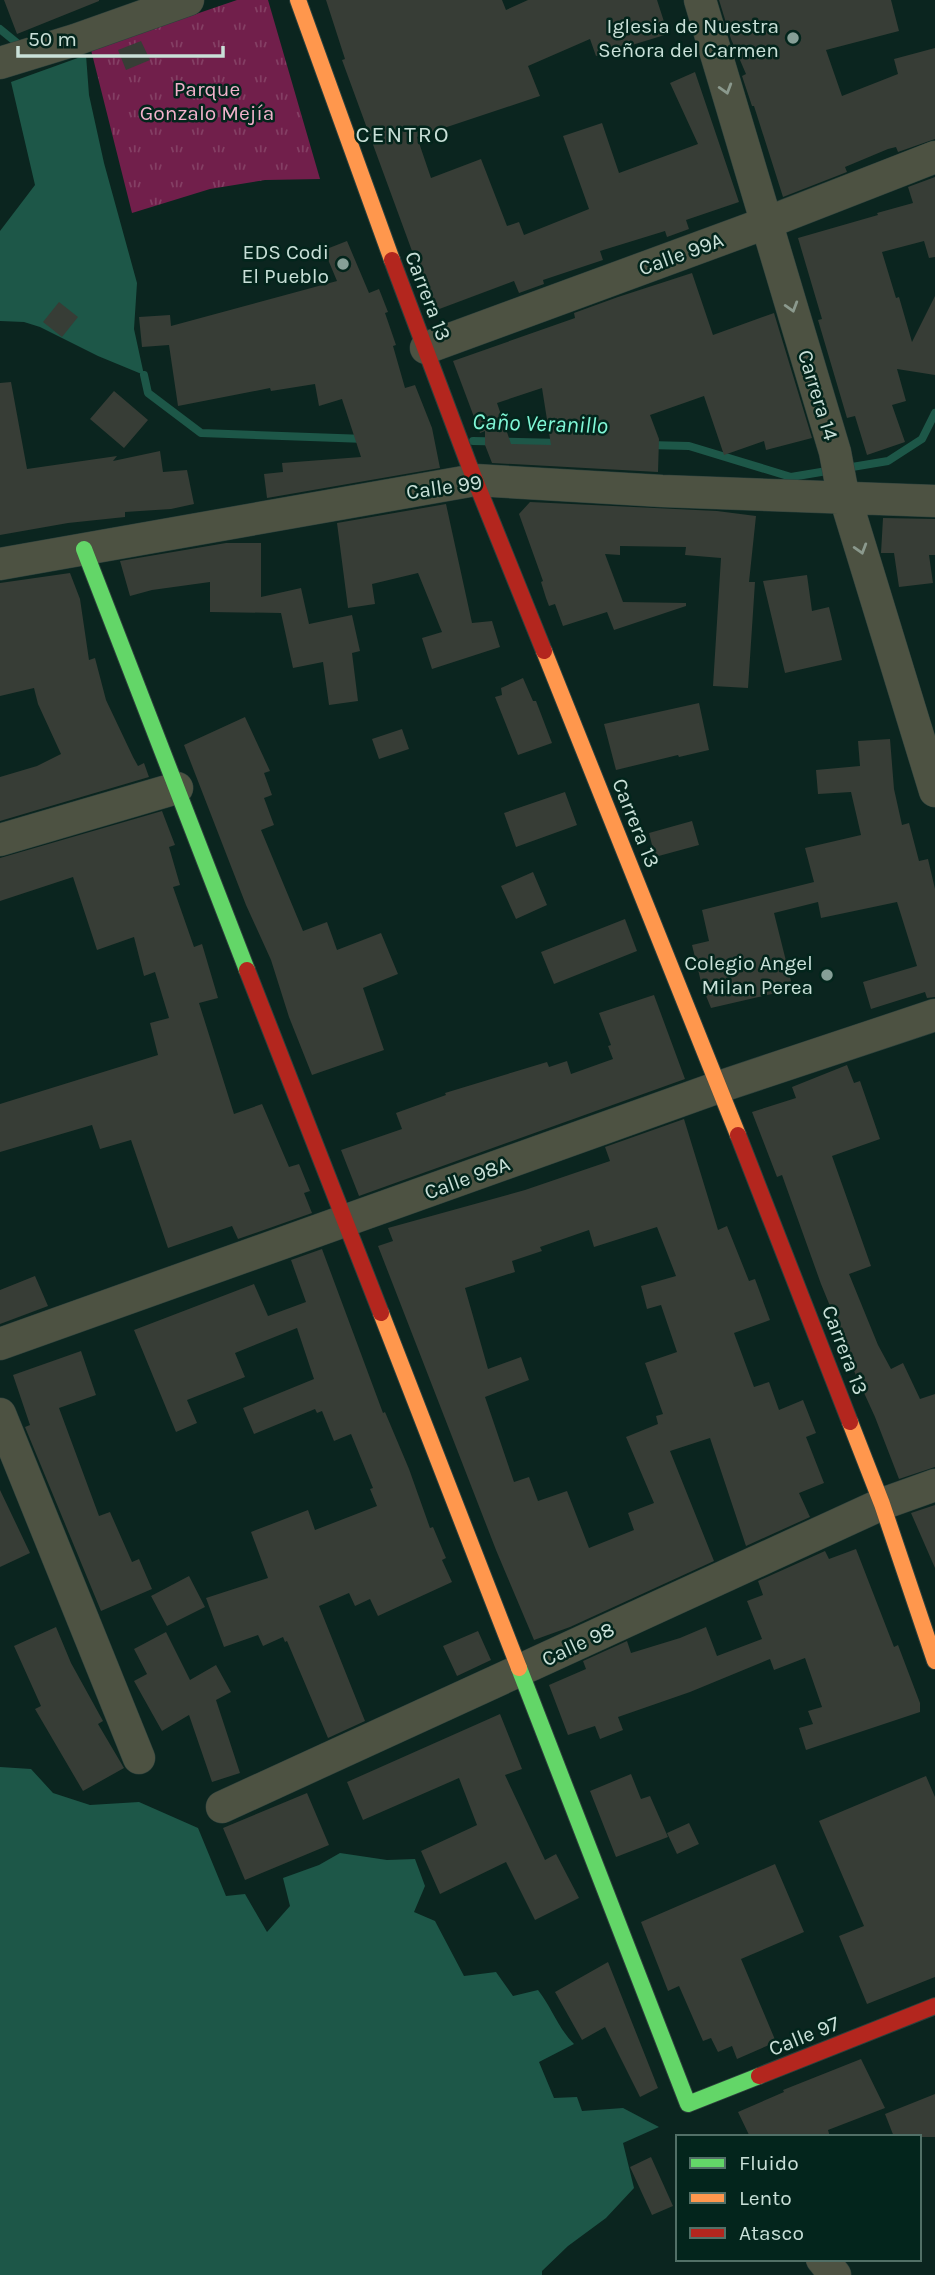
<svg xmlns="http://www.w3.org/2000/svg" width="935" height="2275" viewBox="0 0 935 2275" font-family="Karla,sans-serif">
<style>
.park{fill:url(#park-tufts)}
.water{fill:#1d5748}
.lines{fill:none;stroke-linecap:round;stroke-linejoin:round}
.stream{stroke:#1d5748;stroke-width:8}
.building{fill:#373d36;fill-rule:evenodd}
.street-casing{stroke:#2c403c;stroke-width:33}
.fast-casing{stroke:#2c403c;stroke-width:18}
.slow-casing{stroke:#2c403c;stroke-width:18}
.jam-casing{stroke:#2c403c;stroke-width:18}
.street{stroke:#4d5242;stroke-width:32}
.fast{stroke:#63d668;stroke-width:16}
.slow{stroke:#ff974d;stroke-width:16}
.jam{stroke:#b3261e;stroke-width:16}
.oneway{stroke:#8b998d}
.poi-dot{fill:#869f97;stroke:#03251c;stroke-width:2.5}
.labels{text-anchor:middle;stroke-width:5;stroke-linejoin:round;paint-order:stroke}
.poi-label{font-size:21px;fill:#c9e0d8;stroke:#03251c;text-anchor:end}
.park-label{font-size:21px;fill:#f1b2cb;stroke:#03251c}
.street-label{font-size:21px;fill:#c9e0d8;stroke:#03251c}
.neighbourhood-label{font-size:23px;letter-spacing:2px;fill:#c9e0d8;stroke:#03251c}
.water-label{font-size:23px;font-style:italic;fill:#80f8d7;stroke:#03251c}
</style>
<defs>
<pattern id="park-tufts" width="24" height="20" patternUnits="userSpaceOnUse" patternTransform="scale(1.75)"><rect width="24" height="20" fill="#711f4b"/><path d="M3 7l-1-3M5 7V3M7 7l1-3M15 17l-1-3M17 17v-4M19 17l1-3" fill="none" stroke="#843f64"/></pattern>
</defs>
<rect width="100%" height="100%" fill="#0b251f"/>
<!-- park -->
<path class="park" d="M 237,0 L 268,0 L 320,179 L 265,180 L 210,189 L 132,213 L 91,50 Z"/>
<!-- water -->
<path class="water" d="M 86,55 L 89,95 L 104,163 L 137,283 L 134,329 L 144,375 L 98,356 L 40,327 L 24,322 L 0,321 L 0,231 L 35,185 L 11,82 Z
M 0,1767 L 31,1769 L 53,1793 L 90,1805 L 139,1802 L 198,1828 L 226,1896 L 245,1894 L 267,1932 L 290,1906 L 283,1878 L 319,1865 L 340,1853 L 387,1860 L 415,1859 L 425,1886 L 414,1912 L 435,1921 L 464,1976 L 496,1972 L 513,1996 L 538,1990 C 552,2008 558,2028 574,2044 L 539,2062 L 554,2098 L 577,2097 L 582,2111 L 623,2108 L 659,2127 L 623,2143 L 634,2188 L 606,2218 L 568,2246 L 542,2271 L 542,2275 L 0,2275 Z"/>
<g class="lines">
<!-- stream -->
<path class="stream" d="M 0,29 L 22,47
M 144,375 L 148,393 L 201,433 L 366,439
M 473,441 L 562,443
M 648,445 L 689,446 L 791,477 L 833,470
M 846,468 L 888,461 L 922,439 L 935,413"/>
</g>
<!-- building -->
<path class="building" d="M 4,0 L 99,0 L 99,1 L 17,34 Z
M 326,0 L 502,0 L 506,10 L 528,0 L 657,0 L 668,34 L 596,56 L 590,39 L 528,66 L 540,96 L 417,137 L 431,178 L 481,159 L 507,226 L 519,222 L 524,235 L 589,209 L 563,136 L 602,123 L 619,173 L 698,144 L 670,83 L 695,72 L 739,202 L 686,220 L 689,229 L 667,237 L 665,231 L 600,251 L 603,260 L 543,280 L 544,284 L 519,293 L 514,281 L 434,311 L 342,60 L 345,59 Z
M 719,0 L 891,0 L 899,31 L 826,50 L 842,96 L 898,74 L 894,59 L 935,48 L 935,139 L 898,152 L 896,147 L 888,149 L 845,167 L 847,172 L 783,197 L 754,106 L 752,106 L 742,76 L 746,74 L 731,39 Z
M 141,41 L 150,60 L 126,70 L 118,50 Z
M 935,177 L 935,257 L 929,258 L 924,241 L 882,252 L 896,298 L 899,297 L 912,342 L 935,296 L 935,375 L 897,369 L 906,401 L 892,405 L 905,442 L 867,455 L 855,416 L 847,418 L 818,320 L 822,319 L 798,238 L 878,215 L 877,213 L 913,203 L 908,187 Z
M 347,241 L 369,293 L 379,289 L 388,312 L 385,313 L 396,345 L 393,346 L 405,388 L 415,385 L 432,428 L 440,468 L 267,498 L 264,474 L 283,472 L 282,463 L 361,457 L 342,399 L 319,406 L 315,384 L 271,391 L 270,388 L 178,406 L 169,345 L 142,347 L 139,317 L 170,315 L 171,326 L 337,281 L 324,250 Z
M 692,273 L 713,335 L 774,313 L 812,438 L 766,450 L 764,441 L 724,455 L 704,396 L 650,415 L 659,439 L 658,472 L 492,463 L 485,445 L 485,431 L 480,433 L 453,361 L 575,318 L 574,313 L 618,297 ZM 542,388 L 551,445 L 511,444 L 497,403 Z
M 59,302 L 78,317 L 62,337 L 43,322 Z
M 11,382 L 27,469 L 117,456 L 113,461 L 160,451 L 163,472 L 187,470 L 194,504 L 171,509 L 125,512 L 125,517 L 68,523 L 0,535 L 0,383 Z
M 114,391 L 148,420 L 124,448 L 90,419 Z
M 530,502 L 717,511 L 756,516 L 749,582 L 755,582 L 748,688 L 713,686 L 721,558 L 685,555 L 686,547 L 620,546 L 620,555 L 605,554 L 623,602 L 686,603 L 686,606 L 614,630 L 607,612 L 563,626 L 555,604 L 549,606 L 546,598 L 541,582 L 543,581 L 519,514 Z
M 446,504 L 472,623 L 492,621 L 500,647 L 432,669 L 422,638 L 442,632 L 418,573 L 372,584 L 375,604 L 348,608 L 337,523 Z
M 883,518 L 935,519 L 935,555 L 929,555 L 933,583 L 899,587 L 894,553 L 881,553 Z
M 226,543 L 261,543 L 261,597 L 301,588 L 309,624 L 352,615 L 360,651 L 352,653 L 358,701 L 329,705 L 323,662 L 293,668 L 281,613 L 210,612 L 210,582 L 152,590 L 130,596 L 120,561 Z
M 70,573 L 80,599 L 89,660 L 95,658 L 106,700 L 133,757 L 138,766 L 144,763 L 149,777 L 0,821 L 0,777 L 37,766 L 61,754 L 38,704 L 34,688 L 0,696 L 0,583 Z
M 807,575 L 812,611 L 829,607 L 842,660 L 785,673 L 763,581 Z
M 523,678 L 533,701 L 536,701 L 552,743 L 518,755 L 495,697 L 502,695 L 501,688 Z
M 699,703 L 709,750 L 679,757 L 678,755 L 616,770 L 604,724 Z
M 245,717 L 270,771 L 264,773 L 272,795 L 264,798 L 274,825 L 261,830 L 303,931 L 327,922 L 337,950 L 381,933 L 398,974 L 363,988 L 384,1050 L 312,1075 L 289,1017 L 271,960 L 246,905 L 184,745 Z
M 402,729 L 409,749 L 379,759 L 372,739 Z
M 890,739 L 894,789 L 902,825 L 909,823 L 919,861 L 928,859 L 935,889 L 935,997 L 927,998 L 925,992 L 871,1009 L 863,982 L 917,966 L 897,902 L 821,918 L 818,902 L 774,913 L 793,989 L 711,1008 L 702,986 L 692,945 L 709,941 L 702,910 L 814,882 L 805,848 L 861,835 L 851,792 L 818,794 L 816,770 L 860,766 L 858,741 Z
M 565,792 L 577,825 L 516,847 L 504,813 Z
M 162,811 L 175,845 L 169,847 L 180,885 L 173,887 L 194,947 L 202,944 L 218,998 L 199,1003 L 234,1114 L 262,1104 L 289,1167 L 299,1164 L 310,1191 L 304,1193 L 312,1213 L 238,1239 L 232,1226 L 168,1248 L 131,1140 L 100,1149 L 92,1125 L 0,1152 L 0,1104 L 158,1055 L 150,1023 L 169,1018 L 155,972 L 144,976 L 134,937 L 97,950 L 73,877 L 0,901 L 0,858 Z
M 692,821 L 699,845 L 655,857 L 649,833 Z
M 533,872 L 547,905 L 516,919 L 501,886 Z
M 625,919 L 637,951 L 554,984 L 541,952 Z
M 654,995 L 685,1079 L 359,1196 L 341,1150 L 402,1129 L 396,1113 L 446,1095 L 445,1093 L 547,1062 L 549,1067 L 567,1061 L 571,1074 L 613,1059 L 608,1046 L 611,1045 L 599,1013 Z
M 847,1065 L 854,1083 L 860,1081 L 880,1139 L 832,1156 L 871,1266 L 849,1274 L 878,1345 L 891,1369 L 903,1363 L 920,1399 L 935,1394 L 935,1467 L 899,1479 L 875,1417 L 850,1362 L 852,1360 L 821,1284 L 782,1175 L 777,1177 L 752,1112 L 796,1098 L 792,1087 Z
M 684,1119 L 718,1230 L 727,1226 L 749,1281 L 755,1279 L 770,1320 L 734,1333 L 754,1387 L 769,1382 L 779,1410 L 803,1400 L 816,1433 L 806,1437 L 824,1483 L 799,1493 L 810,1517 L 746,1546 L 710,1438 L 670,1451 L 714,1561 L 570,1627 L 534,1640 L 496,1550 L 378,1246 L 393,1241 L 388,1228 L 525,1190 L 610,1161 L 605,1147 ZM 657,1227 L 676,1276 L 641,1286 L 647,1309 L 661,1305 L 677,1352 L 645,1363 L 663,1414 L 656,1416 L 658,1424 L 626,1437 L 654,1503 L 628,1513 L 634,1530 L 589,1548 L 567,1491 L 538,1501 L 529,1477 L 514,1482 L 485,1397 L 529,1380 L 521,1357 L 488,1369 L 465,1288 L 515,1272 L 512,1261 L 542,1251 L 540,1247 L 589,1230 L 594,1247 Z
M 322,1249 L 383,1413 L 385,1412 L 409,1469 L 430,1528 L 433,1527 L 446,1558 L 442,1560 L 452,1582 L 378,1616 L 370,1599 L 355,1606 L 349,1593 L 319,1606 L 365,1721 L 328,1738 L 287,1641 L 285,1642 L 283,1637 L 263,1646 L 258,1635 L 224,1647 L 206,1598 L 268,1578 L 251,1532 L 308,1510 L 315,1530 L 377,1506 L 370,1489 L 373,1488 L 351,1434 L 334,1441 L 322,1411 L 317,1413 L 315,1409 L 254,1434 L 243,1408 L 314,1379 L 297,1328 L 235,1353 L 245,1377 L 187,1400 L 197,1423 L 176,1432 L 134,1330 L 254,1284 L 268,1316 L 306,1302 L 291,1260 Z
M 35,1276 L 48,1306 L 0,1324 L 0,1290 Z
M 81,1351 L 96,1395 L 59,1408 L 99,1516 L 110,1512 L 132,1562 L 139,1559 L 152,1589 L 101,1611 L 25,1427 L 30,1425 L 13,1375 Z
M 0,1490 L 30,1553 L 0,1567 Z
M 935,1505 L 935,1568 L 911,1513 Z
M 856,1549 L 894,1647 L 898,1645 L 920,1703 L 920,1712 L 806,1750 L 799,1728 L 813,1724 L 808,1711 L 822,1707 L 805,1658 L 774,1670 L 770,1659 L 690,1692 L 618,1717 L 623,1730 L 600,1739 L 595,1726 L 568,1735 L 549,1685 L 586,1669 L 583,1661 L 627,1641 L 631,1653 L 680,1638 L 706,1627 L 717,1656 L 762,1639 L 747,1601 L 763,1595 L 758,1581 L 825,1551 L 829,1559 Z
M 189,1576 L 205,1607 L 167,1626 L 151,1596 Z
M 56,1627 L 71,1663 L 103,1721 L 98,1724 L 124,1768 L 83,1791 L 35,1709 L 41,1706 L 14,1646 Z
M 478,1631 L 491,1660 L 457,1676 L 443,1646 Z
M 166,1632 L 190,1680 L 216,1665 L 231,1692 L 216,1700 L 240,1773 L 212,1782 L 189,1715 L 162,1731 L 134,1681 L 147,1674 L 134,1649 Z
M 500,1714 L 522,1769 L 505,1775 L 545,1860 L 556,1854 L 579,1898 L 535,1920 L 506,1862 L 440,1894 L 421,1851 L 477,1825 L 459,1778 L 363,1820 L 347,1782 Z
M 631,1774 L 641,1799 L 650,1796 L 668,1837 L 616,1857 L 590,1791 Z
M 926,1776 L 935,1797 L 935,1977 L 867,2004 L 839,1936 L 864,1926 L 819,1821 Z
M 307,1793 L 329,1845 L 245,1880 L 223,1828 Z
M 689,1823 L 699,1844 L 677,1854 L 667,1833 Z
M 775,1864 L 804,1932 L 741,1959 L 776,2042 L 737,2059 L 732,2046 L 718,2052 L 711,2038 L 703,2041 L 679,1986 L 668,1991 L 641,1922 Z
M 608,1962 L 658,2088 L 640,2097 L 605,2027 L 582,2040 L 555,1992 Z
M 861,2059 L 885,2108 L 828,2130 L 830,2137 L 750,2137 L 738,2112 L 784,2092 L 783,2090 Z
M 935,2094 L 935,2137 L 894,2137 L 885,2114 Z
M 651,2157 L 673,2206 L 652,2215 L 630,2167 Z"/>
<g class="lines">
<!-- street casing -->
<g class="street-casing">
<path id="street" d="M 700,0 L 835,452 L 841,484 L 935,791
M 0,63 L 75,40 L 188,0
M 426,348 L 766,223 L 935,157
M 0,564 L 475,480 L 662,491 L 935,501
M 0,840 L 177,788
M 0,1344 L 719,1087 L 935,1015
M 0,1414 L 139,1758
M 222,1807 L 882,1504 L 935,1485
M 822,2259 L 835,2275"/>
</g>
<!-- fast casing -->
<g class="fast-casing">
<path id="fast" d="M 84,549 L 247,970
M 519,1668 L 688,2104 L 759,2076"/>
</g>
<!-- slow casing -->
<g class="slow-casing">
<path id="slow" d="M 298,0 L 392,260
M 544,651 L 738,1135
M 381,1313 L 519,1668
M 850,1422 L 882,1504 L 935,1661"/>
</g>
<!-- jam casing -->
<g class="jam-casing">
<path id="jam" d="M 392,260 L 469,465 L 544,651
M 247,970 L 381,1313
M 738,1135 L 850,1422
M 759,2076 L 935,2006"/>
</g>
<!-- street -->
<use href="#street" class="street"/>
<!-- fast -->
<use href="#fast" class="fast"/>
<!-- slow -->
<use href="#slow" class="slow"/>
<!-- jam -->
<use href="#jam" class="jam"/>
</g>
<!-- one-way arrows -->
<defs><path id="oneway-chevron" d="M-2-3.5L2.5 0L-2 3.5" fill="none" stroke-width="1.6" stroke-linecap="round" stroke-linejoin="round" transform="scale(1.75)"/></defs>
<g class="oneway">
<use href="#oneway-chevron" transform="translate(726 89) rotate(73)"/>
<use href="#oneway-chevron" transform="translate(792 307) rotate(73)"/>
<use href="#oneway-chevron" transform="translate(861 549) rotate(73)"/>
</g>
<!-- markers -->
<g class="poi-dot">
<circle cx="793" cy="38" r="7"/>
<circle cx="343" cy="264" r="7"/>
<circle cx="827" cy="975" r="7"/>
</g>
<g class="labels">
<!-- poi labels -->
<g class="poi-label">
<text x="779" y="33">Iglesia de Nuestra<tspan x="779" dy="24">Señora del Carmen</tspan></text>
<text x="329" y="259">EDS Codi<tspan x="329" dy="24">El Pueblo</tspan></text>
<text x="813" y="970">Colegio Angel<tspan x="813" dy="24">Milan Perea</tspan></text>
</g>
<!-- park labels -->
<g class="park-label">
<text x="207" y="96">Parque<tspan x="207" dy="24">Gonzalo Mejía</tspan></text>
</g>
<!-- street labels -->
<g class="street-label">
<text transform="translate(681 254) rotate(-20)" y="7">Calle 99A</text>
<text transform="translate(428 296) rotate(69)" y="7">Carrera 13</text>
<text transform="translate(818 395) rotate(73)" y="7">Carrera 14</text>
<text transform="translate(444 487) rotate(-8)" y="7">Calle 99</text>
<text transform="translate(636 823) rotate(68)" y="7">Carrera 13</text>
<text transform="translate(467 1178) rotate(-20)" y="7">Calle 98A</text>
<text transform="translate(845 1350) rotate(69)" y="7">Carrera 13</text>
<text transform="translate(578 1644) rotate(-25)" y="7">Calle 98</text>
<text transform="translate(804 2036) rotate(-22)" y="7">Calle 97</text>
</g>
<!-- neighbourhood labels -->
<g class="neighbourhood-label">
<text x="403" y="142">CENTRO</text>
</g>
<!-- water labels -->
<g class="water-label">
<text transform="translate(540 423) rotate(2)" y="8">Caño Veranillo</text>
</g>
</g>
<!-- legend -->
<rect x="676" y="2135" width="245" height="126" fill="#03251c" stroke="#527067" stroke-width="2"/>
<rect x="690" y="2158" width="35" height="10" fill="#63d668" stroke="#527067" stroke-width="2"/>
<text x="739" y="2170" font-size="21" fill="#c9e0d8">Fluido</text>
<rect x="690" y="2193" width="35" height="10" fill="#ff974d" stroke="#527067" stroke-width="2"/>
<text x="739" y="2205" font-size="21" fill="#c9e0d8">Lento</text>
<rect x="690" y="2228" width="35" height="10" fill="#b3261e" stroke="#527067" stroke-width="2"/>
<text x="739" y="2240" font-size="21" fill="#c9e0d8">Atasco</text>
<!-- scale -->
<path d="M18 46v10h205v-10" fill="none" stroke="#c9e0d8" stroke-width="3.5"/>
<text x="28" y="46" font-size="21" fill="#c9e0d8" stroke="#03251c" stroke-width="5" paint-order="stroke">50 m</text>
</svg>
